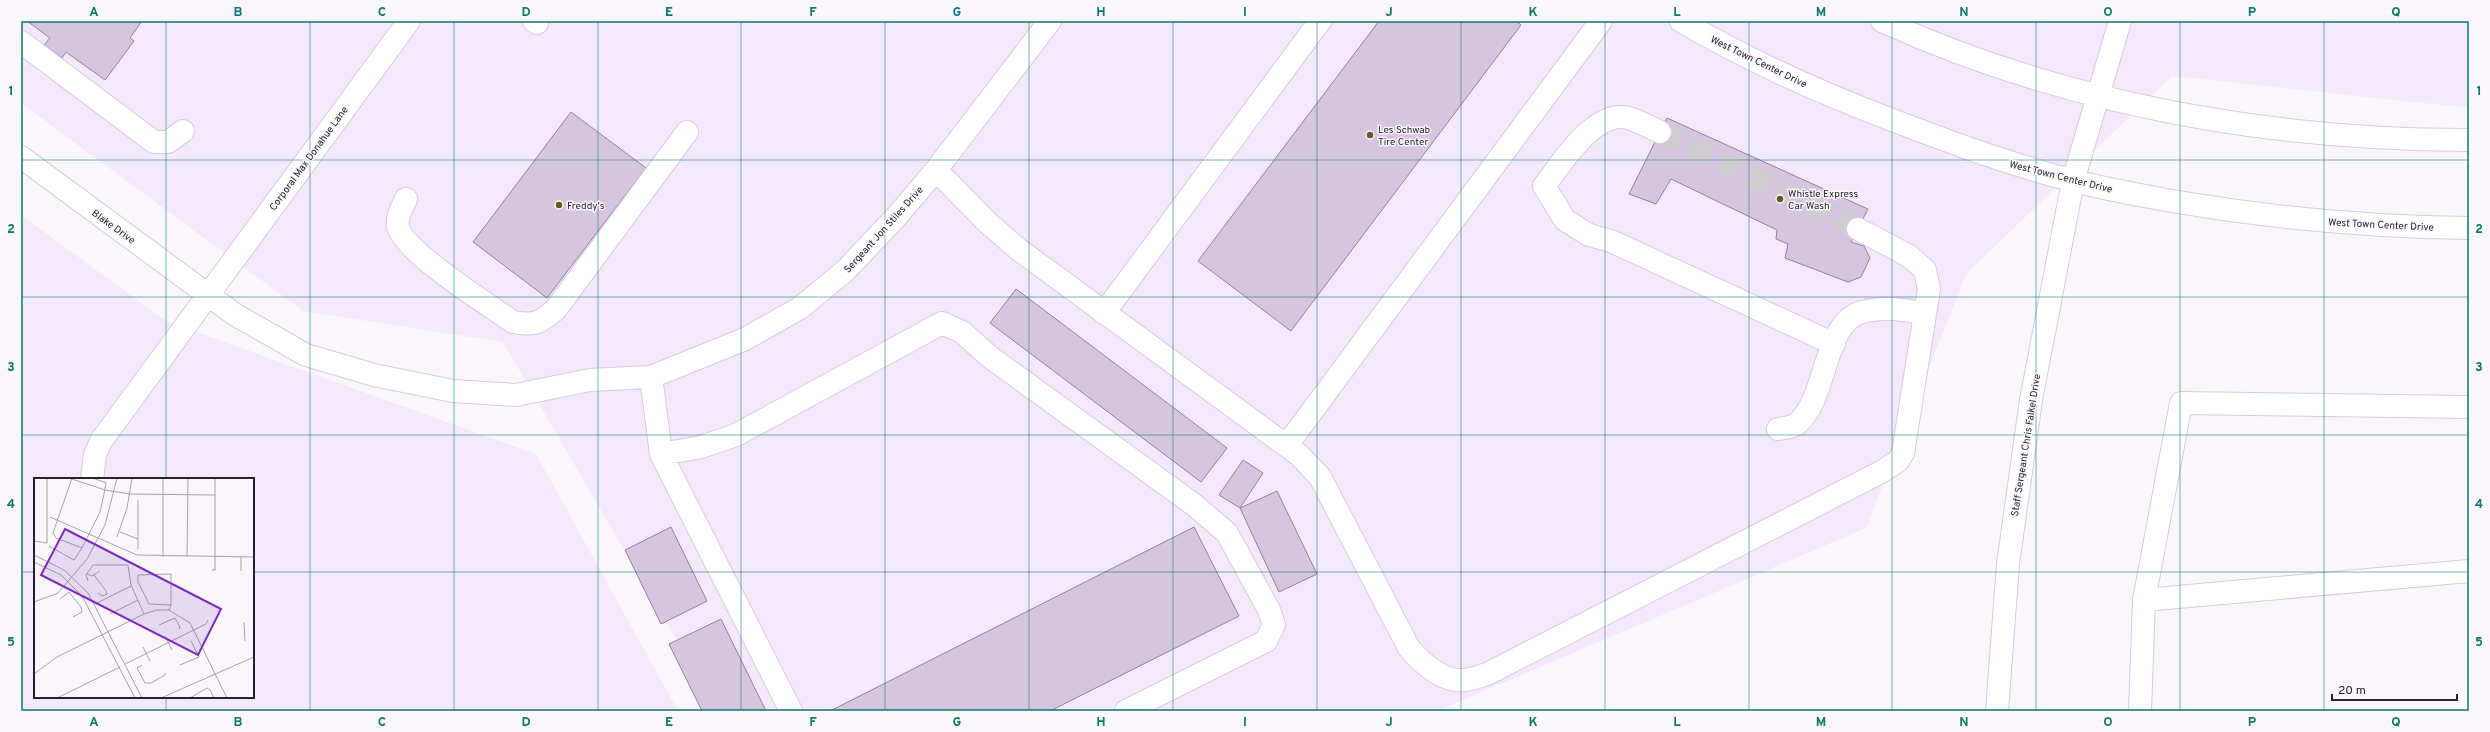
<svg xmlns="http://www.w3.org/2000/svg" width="2490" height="732" viewBox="0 0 2490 732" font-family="Overpass,sans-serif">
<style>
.built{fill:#f4e8fb;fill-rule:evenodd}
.building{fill:#d5c5de;stroke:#91829a}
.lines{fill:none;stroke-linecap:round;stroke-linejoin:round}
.minor-tunnel{stroke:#d0ccd2;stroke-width:22;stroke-dasharray:22 11;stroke-linecap:butt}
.minor-casing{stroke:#d9c9e2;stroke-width:24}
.minor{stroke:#fff;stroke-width:22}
.grid{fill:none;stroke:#0f766e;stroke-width:1;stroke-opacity:0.55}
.poi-dot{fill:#5f5a26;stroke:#faf7fc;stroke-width:1.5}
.labels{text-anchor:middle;stroke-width:3;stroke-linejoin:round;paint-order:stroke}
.street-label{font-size:10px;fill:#28222c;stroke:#faf7fc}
.poi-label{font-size:10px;fill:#28222c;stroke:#faf7fc;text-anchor:start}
.inset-road{fill:none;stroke:#a6a2a9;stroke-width:1}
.view{fill:#7b2cbf;fill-opacity:0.15;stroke:#7b2cbf;stroke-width:2}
.inset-edge{fill:none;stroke:#28222c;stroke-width:2}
.neatline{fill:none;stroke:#0f766e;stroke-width:1.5}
.grid-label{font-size:13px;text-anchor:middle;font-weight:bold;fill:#0f766e}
</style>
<rect width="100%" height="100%" fill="#faf7fc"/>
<!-- built -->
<path class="built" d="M 21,21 L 2469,21 L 2469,104 L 2460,107 L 2172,76 L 1966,274 L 1866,528 L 1437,711 L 718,711 L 503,342 L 303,311 L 21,103 Z
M 21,215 L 166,321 L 536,454 L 678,711 L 21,711 ZM 35,479 L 253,479 L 253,697 L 35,697 Z"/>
<!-- building -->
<path class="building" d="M 27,21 L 142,21 L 130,38 L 134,41 L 105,80 L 66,52 L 62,58 L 44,45 L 50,38 Z
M 1379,21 L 1516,21 L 1521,25 L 1291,331 L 1198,261 Z
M 571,112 L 646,168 L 547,298 L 473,242 Z
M 1667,118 L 1868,209 L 1851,242 L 1864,246 L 1870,258 L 1861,277 L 1848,282 L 1785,258 L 1788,244 L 1776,239 L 1777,230 L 1671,179 L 1656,204 L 1629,194 Z
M 1016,289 L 1227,448 L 1201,482 L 990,323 Z
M 1243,460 L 1263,473 L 1240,508 L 1219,495 Z
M 1277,491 L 1317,574 L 1279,592 L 1240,508 Z
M 671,527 L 707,601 L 661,624 L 625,550 Z
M 1194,527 L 1239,616 L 1050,711 L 830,711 Z
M 721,619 L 766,711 L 702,711 L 669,644 Z"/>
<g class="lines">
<!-- minor-tunnel -->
<path class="minor-tunnel" d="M 1660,132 L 1858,229"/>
<!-- minor casing -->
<g class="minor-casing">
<path id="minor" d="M 534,21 L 537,23
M 1681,21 C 1746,59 1816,91 1887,118 C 1947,141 2008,164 2071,180 C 2104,189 2139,195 2172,201 C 2271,218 2369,227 2469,228
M 1882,21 C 2065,104 2269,140 2469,140
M 21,42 L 154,142 L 168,142 L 183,131
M 1660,132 C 1649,127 1634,118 1623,117 C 1591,115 1562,163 1544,186 L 1565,220 L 1589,235 L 1611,241 L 1834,344
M 21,157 L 234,314 L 306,355 L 374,375 L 453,391 L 516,395 L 590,380 L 651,377 L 745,339 L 800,308 L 845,271 L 897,216 L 936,170 L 1050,21
M 936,170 L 988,223 L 1018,249 L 1299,455 L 1320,477 L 1409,648 C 1422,663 1443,683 1465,680 C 1472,679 1480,676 1487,674 L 1881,472 L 1898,461 L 1903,453 L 1929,289 L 1925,270 L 1909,256 L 1858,229
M 406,199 C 402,207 396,218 398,227 C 405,253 489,305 513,322 C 535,326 540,323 556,309 L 687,132
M 1104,313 L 1320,21
M 651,377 L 661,454 L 791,711
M 1778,429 C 1784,428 1794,427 1798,423 C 1828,396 1823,323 1862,312 C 1883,306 1904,310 1925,313
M 1287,445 L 1601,21
M 661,454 L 701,447 L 736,435 L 942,323 L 962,332 L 990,357 L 1193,504 L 1227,533 L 1269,610 L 1274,625 L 1266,641 L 1126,711
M 92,479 L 95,455 L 101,441 L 409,21
M 2144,600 L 2181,403 L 2469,407
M 1997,711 L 2008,564 L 2031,400 L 2073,181 L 2120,21
M 2140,711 L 2144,600 L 2469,571"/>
</g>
<!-- minor -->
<use href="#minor" class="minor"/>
</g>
<!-- grid -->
<path class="grid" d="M 166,21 L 166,479M 310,21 L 310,711M 454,21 L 454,711M 598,21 L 598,711M 741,21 L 741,711M 885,21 L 885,711M 1029,21 L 1029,711M 1173,21 L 1173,711M 1317,21 L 1317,711M 1461,21 L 1461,711M 1605,21 L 1605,711M 1749,21 L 1749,711M 1892,21 L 1892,711M 2036,21 L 2036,711M 2180,21 L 2180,711M 2324,21 L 2324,711M 21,160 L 2469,160M 21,297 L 2469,297M 21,435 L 2469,435M 21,572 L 35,572M 253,572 L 2469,572M 166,697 L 166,711"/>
<!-- markers -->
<g class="poi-dot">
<circle cx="1370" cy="135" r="4"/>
<circle cx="1780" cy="199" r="4"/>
<circle cx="559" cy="205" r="4"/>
</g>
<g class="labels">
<!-- street labels -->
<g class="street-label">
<text transform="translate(1759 61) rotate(26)" y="4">West Town Center Drive</text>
<text transform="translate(308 158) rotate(-54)" y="4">Corporal Max Donahue Lane</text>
<text transform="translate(2061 176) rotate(14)" y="4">West Town Center Drive</text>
<text transform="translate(2381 224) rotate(3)" y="4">West Town Center Drive</text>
<text transform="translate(114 226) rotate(36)" y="4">Blake Drive</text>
<text transform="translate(883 229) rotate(-48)" y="4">Sergeant Jon Stiles Drive</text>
<text transform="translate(2025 445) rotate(-81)" y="4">Staff Sergeant Chris Falkel Drive</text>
</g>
<!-- poi labels -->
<g class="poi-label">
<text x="1378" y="133">Les Schwab<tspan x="1378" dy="12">Tire Center</tspan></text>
<text x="1788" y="197">Whistle Express<tspan x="1788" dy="12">Car Wash</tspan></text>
<text x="567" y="209">Freddy's</text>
</g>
</g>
<!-- overview -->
<g transform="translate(34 478)">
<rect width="220" height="220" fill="#faf7fc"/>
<path class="inset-road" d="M 35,0 L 71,12 L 96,16 L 181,17M 38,0 L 19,55 L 22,60 L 48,70 L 66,34 L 70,16 L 72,5 L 59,0M 16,39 L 103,77 L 220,79M 86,54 L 104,61M 83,59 L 93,30 L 98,0M 0,63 L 13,65 L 13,0M 15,68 L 40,82 L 48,70M 104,71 L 104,22M 0,77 L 30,92 L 54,115 L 108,220M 129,79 L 129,0M 153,79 L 154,0M 0,84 L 27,97 L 48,118 L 101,220M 178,92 L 181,92 L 181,0M 207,93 L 207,79M 53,96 L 58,98 L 66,93M 60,97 L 72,113 L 73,116 L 68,118 L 64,115M 54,103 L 52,97 L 59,87 L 94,87 L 97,107 L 110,136M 26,121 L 35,114 L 47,129 L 48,134 L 39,139M 0,124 L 24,115 L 53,81 L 71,47 L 83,0M 61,126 L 97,108M 135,132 L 137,127 L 137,96 L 104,97 L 104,104 L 115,126 L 137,127M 76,136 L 104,122M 210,144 L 211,163M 125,147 L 141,140 L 146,149 L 145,151M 131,158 L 138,172M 109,169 L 116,183M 91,186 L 172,146 L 174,142M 108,187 L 103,190 L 111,205 L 117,205 L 131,197 L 131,195M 146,187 L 165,179 L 157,163M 0,196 L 23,179 L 110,136 L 123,132 L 135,132 L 156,145 L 193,220M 23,220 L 86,189M 127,220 L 220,179M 156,220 L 173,210 L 176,212 L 180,220"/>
<path class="view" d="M 31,51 L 187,131 L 164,177 L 7,97 Z"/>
<rect width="220" height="220" class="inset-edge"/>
</g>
<!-- border -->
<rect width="2490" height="732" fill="none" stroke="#faf7fc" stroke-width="44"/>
<!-- scale -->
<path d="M2332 694v6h125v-6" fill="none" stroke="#28222c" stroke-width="2"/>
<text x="2338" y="694" font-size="12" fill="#28222c" stroke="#faf7fc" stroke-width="3" paint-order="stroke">20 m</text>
<rect x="22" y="22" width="2446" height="688" class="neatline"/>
<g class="grid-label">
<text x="94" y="16">A</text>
<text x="238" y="16">B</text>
<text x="382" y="16">C</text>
<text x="526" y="16">D</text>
<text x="669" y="16">E</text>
<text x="813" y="16">F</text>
<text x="957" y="16">G</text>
<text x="1101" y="16">H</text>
<text x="1245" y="16">I</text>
<text x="1389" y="16">J</text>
<text x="1533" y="16">K</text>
<text x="1677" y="16">L</text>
<text x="1821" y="16">M</text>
<text x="1964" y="16">N</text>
<text x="2108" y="16">O</text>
<text x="2252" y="16">P</text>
<text x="2396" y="16">Q</text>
<text x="11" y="95">1</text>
<text x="2479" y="95">1</text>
<text x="11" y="233">2</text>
<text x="2479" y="233">2</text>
<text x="11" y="371">3</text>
<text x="2479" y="371">3</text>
<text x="11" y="508">4</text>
<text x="2479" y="508">4</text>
<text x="11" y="646">5</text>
<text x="2479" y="646">5</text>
<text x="94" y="726">A</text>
<text x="238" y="726">B</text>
<text x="382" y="726">C</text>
<text x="526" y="726">D</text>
<text x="669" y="726">E</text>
<text x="813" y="726">F</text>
<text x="957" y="726">G</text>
<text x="1101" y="726">H</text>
<text x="1245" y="726">I</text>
<text x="1389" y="726">J</text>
<text x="1533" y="726">K</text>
<text x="1677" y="726">L</text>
<text x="1821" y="726">M</text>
<text x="1964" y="726">N</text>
<text x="2108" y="726">O</text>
<text x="2252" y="726">P</text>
<text x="2396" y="726">Q</text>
</g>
</svg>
